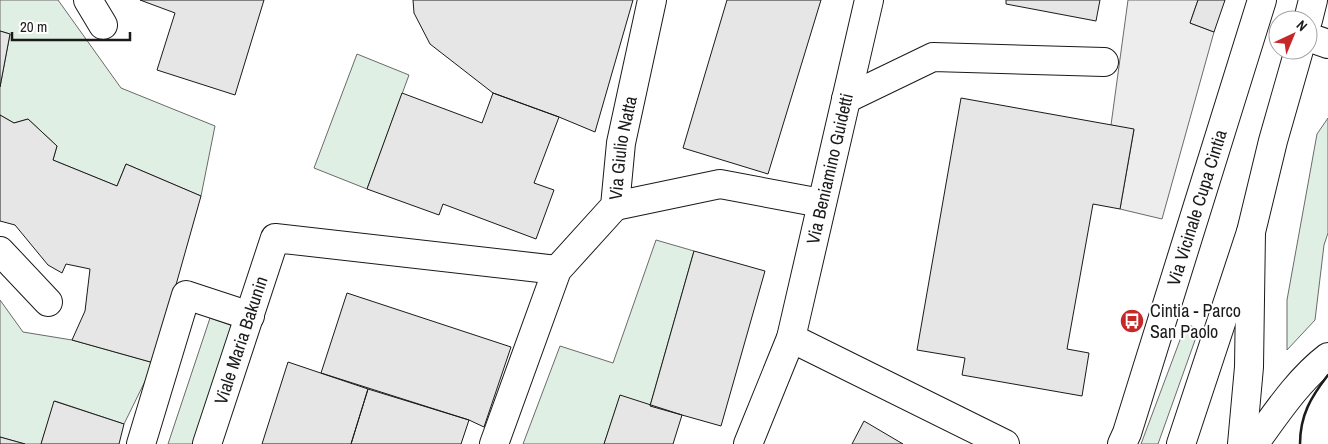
<svg xmlns="http://www.w3.org/2000/svg" width="1328" height="444" viewBox="0 0 1328 444" font-family="'Archivo Narrow',sans-serif">
<style>
.green{fill:#e0efe3;stroke:#6a6a6a}
.parking{fill:#ededed;stroke:#6a6a6a}
.building{fill:#e6e6e6;stroke:#1a1a1a}
.lines{fill:none;stroke-linecap:round;stroke-linejoin:round}
.minor-casing{stroke:#1a1a1a;stroke-width:30}
.major-casing{stroke:#1a1a1a;stroke-width:30}
.highway-casing{stroke:#1a1a1a;stroke-width:30}
.minor{stroke:#fff;stroke-width:28}
.major{stroke:#fff;stroke-width:28}
.highway{stroke:#fff;stroke-width:28}
.wall{stroke:#1a1a1a;stroke-width:2.5}
.labels{text-anchor:middle;stroke-width:4;stroke-linejoin:round;paint-order:stroke}
.street-label{font-size:18px;fill:#1a1a1a;stroke:#fff}
.poi-label{font-size:18px;fill:#1a1a1a;stroke:#fff;text-anchor:start}
</style>
<rect width="100%" height="100%" fill="#fff"/>
<!-- green -->
<path class="green" d="M 0,0 L 58,0 L 121,88 L 215,126 L 201,196 L 126,164 L 117,186 L 53,160 L 57,146 L 28,119 L 14,123 L 0,115 L 0,87 L 10,34 L 0,31 Z
M 357,54 L 409,75 L 367,189 L 314,168 Z
M 1328,118 L 1328,233 L 1324,245 L 1315,320 L 1287,350 L 1287,300 L 1317,134 Z
M 656,240 L 694,251 L 650,406 L 620,396 L 604,444 L 523,444 L 560,346 L 613,363 Z
M 0,300 L 23,332 L 72,340 L 154,363 L 124,424 L 55,401 L 41,444 L 25,444 L 0,437 Z
M 210,318 L 236,327 L 199,444 L 168,444 Z
M 1186,324 L 1199,329 L 1158,444 L 1141,444 Z"/>
<!-- parking -->
<path class="parking" d="M 1128,0 L 1198,0 L 1190,23 L 1214,32 L 1162,219 L 1120,209 L 1134,130 L 1111,125 Z"/>
<!-- building -->
<path class="building" d="M 140,0 L 264,0 L 235,95 L 157,70 L 175,13 Z
M 413,0 L 633,0 L 595,132 L 559,117 L 493,93 L 430,44 L 414,13 Z
M 727,0 L 821,0 L 768,174 L 683,148 Z
M 1006,0 L 1100,0 L 1096,21 L 1006,4 Z
M 1198,0 L 1225,0 L 1214,32 L 1190,23 Z
M 0,31 L 10,34 L 0,87 Z
M 402,93 L 482,123 L 493,93 L 559,117 L 534,183 L 554,190 L 536,239 L 443,204 L 439,215 L 367,189 Z
M 961,98 L 1134,129 L 1120,209 L 1093,204 L 1067,349 L 1089,353 L 1082,396 L 962,375 L 965,358 L 917,350 Z
M 0,115 L 14,123 L 28,119 L 57,146 L 53,160 L 117,186 L 126,164 L 201,196 L 154,363 L 72,340 L 85,311 L 90,269 L 66,264 L 62,273 L 48,265 L 15,225 L 0,221 Z
M 694,251 L 765,271 L 721,426 L 650,406 Z
M 347,293 L 511,347 L 484,427 L 469,420 L 321,373 Z
M 288,362 L 368,389 L 351,444 L 262,444 Z
M 368,389 L 469,420 L 461,444 L 351,444 Z
M 620,395 L 682,415 L 673,444 L 604,444 Z
M 54,401 L 124,424 L 119,444 L 41,444 Z
M 864,421 L 903,444 L 852,444 Z
M 0,437 L 25,444 L 0,444 Z"/>
<g class="lines">
<!-- minor casing -->
<g class="minor-casing">
<g id="minor">
<path d="M 88,0 L 103,25"/>
<path d="M 1308,37 L 1328,44"/>
<path d="M 846,99 L 933,57 L 1104,62"/>
<path d="M 615,206 L 720,184 L 821,203"/>
<path d="M 0,251 L 48,302"/>
<path d="M 791,338 L 1005,444"/>
<path d="M 141,444 L 186,295 L 250,316"/>
<path id="s1" d="M 207,444 L 275,238 L 557,270"/>
<path id="s2" d="M 494,444 L 557,270 L 615,206 L 621,143 L 652,0"/>
<path id="s3" d="M 748,444 L 791,338 L 869,0"/>
<path d="M 1254,444 C 1276,414 1298,380 1328,357"/>
</g>
</g>
<!-- major casing -->
<g class="major-casing">
<g id="major">
<path d="M 1308,20 L 1313,0"/>
<path id="s4" d="M 1122,444 L 1127,433 L 1262,0"/>
<path d="M 1181,444 L 1251,232 L 1273,141 L 1299,50"/>
</g>
</g>
<!-- highway casing -->
<g class="highway-casing">
<path id="highway" d="M 1242,444 L 1249,367 L 1251,232"/>
</g>
<!-- minor -->
<use href="#minor" class="minor"/>
<!-- major -->
<use href="#major" class="major"/>
<!-- highway -->
<use href="#highway" class="highway"/>
<!-- wall -->
<path class="wall" d="M 1300,444 C 1300,415 1311,397 1328,375"/>
</g>
<!-- icons -->
<defs>
<g id="bus-disc" transform="scale(1.25)"><circle r="9.5" fill="#c62828" stroke="#fff"/><path d="M-5-6H5V4H4V6H2V4H-2V6H-4V4H-5ZM-3.5-4V0h7V-4ZM-3.5 1.2v1.5H-2V1.2ZM2 1.2v1.5H3.5V1.2Z" fill="#fff"/></g>
</defs>
<g fill-rule="evenodd">
<use href="#bus-disc" x="1132" y="321"/>
</g>
<g class="labels">
<!-- street labels -->
<g class="street-label">
<text dy="6" stroke="none"><textPath href="#s2" startOffset="330">Via Giulio Natta</textPath></text>
<text dy="6" stroke="none"><textPath href="#s3" startOffset="288">Via Beniamino Guidetti</textPath></text>
<text dy="6" stroke="none"><textPath href="#s4" startOffset="248">Via Vicinale Cupa Cintia</textPath></text>
<text dy="6" stroke="none"><textPath href="#s1" startOffset="109">Viale Maria Bakunin</textPath></text>
</g>
<!-- poi labels -->
<g class="poi-label">
<text x="1150" y="317">Cintia - Parco<tspan x="1150" dy="21">San Paolo</tspan></text>
</g>
</g>
<!-- north arrow -->
<g transform="translate(1293 35) rotate(44)"><circle r="24" fill="#ffffff" stroke="#a3a3a3"/>
<path d="M0-4L9 19L0 12L-9 19Z" fill="#c62828"/>
<text y="-8" font-size="14" font-weight="bold" text-anchor="middle" fill="#1a1a1a">N</text>
</g>
<!-- scale -->
<path d="M12 32v8h118v-8" fill="none" stroke="#1a1a1a" stroke-width="2.5"/>
<text x="20" y="32" font-size="15" fill="#1a1a1a" stroke="#ffffff" stroke-width="4" paint-order="stroke">20 m</text>
</svg>
